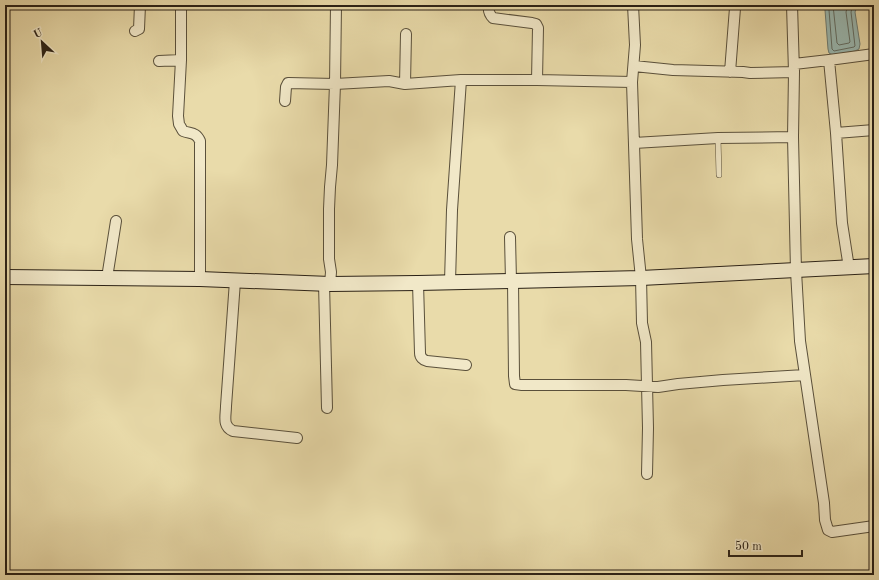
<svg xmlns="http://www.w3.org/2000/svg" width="879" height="580" viewBox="0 0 879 580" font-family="'Old Standard TT',serif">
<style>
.water{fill:#9ab9b2;stroke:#6d7c74}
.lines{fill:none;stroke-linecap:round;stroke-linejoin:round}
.shore{stroke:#626d64;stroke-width:1}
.lane-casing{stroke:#5a503b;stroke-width:6}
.street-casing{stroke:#5a503b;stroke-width:12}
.secondary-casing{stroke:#2a2116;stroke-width:16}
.lane{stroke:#f1e8c8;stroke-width:5}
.street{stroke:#f1e8c8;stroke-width:10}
.secondary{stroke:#f1e8c8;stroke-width:14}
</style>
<rect width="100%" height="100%" fill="#e9dbaa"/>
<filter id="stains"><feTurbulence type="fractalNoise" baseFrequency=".005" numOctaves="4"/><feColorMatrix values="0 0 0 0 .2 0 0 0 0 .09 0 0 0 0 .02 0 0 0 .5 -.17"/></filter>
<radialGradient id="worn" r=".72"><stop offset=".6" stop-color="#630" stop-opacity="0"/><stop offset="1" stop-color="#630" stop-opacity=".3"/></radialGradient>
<!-- water -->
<path class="water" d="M 823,5 L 865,5 L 857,7 L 855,12 L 860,44 L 859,49 L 855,51 L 833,55 L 829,53 L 828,49 L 825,10 Z"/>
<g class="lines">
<!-- shore -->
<path class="shore" d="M 828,5 L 829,10 L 832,49 L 834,51 L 854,47 L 855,46 L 851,12 L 853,5
M 833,5 L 837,43 L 839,45 L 849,43 L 850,42 L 846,12 L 848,5"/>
<!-- lane casing -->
<g class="lane-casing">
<path id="lane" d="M 718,138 L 719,175"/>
</g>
<!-- street casing -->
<g class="street-casing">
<path id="street" d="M 181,5 L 181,60 L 178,116 L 179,124 L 183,131 C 191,134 196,132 200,141 L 200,279
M 489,5 C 488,11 489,14 493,18 L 532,23 L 536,24 L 538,28 L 537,80
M 633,5 L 635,45 L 632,82 L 637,239 L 641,278 L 642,323 L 646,342 L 648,428 L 647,474
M 792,5 L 794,72 L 793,137 L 796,271 L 800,341 L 824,503 L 825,520 L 828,530 L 832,532 L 874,526
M 135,31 L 139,29 L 140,5
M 829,60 L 836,133 L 842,223 L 849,268
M 159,61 L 181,60
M 794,64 L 829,60 L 874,54
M 634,66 L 673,70 L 743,72 L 750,73 L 794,72
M 730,72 L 735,8
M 405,84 L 406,34
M 285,101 L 286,87 L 288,83 L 335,84 L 389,81 L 405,84 L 461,80 L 537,80 L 632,82
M 836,133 L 874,130
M 634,143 L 718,138 L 793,137
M 510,237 L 511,281
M 107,278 L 116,221
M 235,281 L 226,406 C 226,416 222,426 233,431 L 297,438
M 513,281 L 514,376 L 515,384 L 522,385 L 626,385 L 658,387 L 678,384 L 723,380 L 805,375
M 450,282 L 452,210 L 461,80
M 324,283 L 327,408
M 418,283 L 420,353 C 420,357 423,360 427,361 L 466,365
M 330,284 L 331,272 L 329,259 L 329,209 L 330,187 L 332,165 L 335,84 L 336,5"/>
</g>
<!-- secondary casing -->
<g class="secondary-casing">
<path id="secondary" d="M 5,277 L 200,279 L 330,284 L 418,283 L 513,281 L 641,278 L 874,266"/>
</g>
<!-- lane -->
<use href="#lane" class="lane"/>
<!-- street -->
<use href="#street" class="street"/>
<!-- secondary -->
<use href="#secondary" class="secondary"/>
</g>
<!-- margin -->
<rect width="879" height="580" fill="none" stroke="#e9dbaa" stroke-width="20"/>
<rect x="6" y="6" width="867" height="568" fill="none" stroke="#2a2116" stroke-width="2"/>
<rect x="10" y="10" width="859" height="560" fill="none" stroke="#2a2116"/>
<!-- north arrow -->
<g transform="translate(42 42) rotate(334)" stroke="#f1e8c8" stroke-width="3" paint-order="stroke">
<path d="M0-3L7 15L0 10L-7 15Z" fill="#2a2116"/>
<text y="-6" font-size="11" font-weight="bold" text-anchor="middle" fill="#2a2116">U</text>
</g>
<!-- scale -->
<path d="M729 550v6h73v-6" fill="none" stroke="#2a2116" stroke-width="2"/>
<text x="735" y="550" font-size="12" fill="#2a2116" stroke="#f1e8c8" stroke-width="3" paint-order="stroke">50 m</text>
<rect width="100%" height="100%" filter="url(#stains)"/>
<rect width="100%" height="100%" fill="url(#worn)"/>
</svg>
